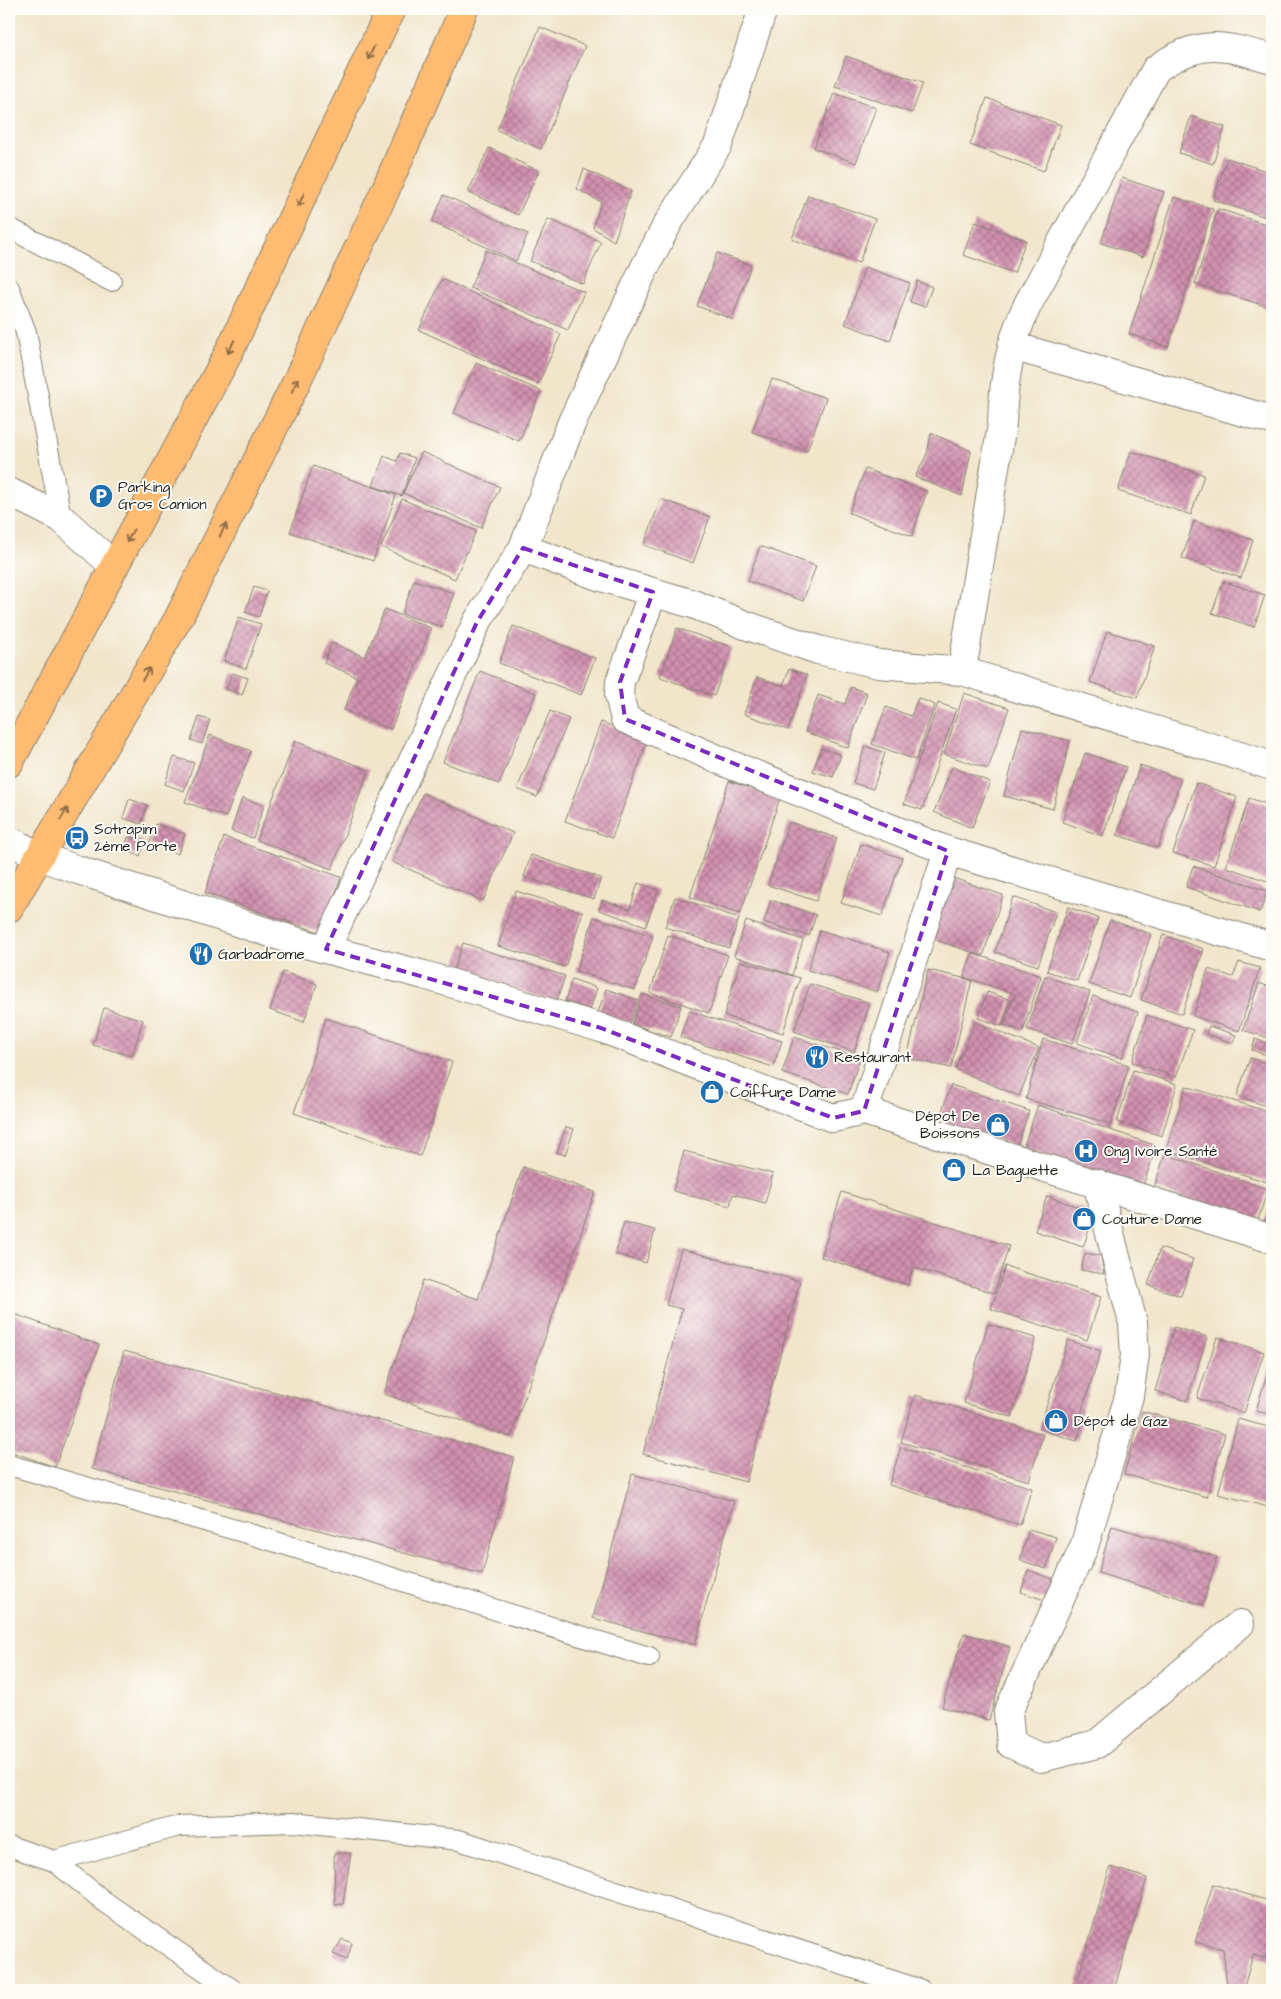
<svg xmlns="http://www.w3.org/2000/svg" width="1281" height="1999" viewBox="0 0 1281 1999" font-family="'Architects Daughter',sans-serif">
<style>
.building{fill:url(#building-cross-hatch)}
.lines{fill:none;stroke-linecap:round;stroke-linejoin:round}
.service-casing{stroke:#868073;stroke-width:22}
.minor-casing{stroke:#868073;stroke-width:30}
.primary-casing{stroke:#868073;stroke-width:30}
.service{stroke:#fff;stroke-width:20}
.minor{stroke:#fff;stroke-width:28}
.primary{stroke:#ffbb71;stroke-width:28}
.oneway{stroke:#8e6c46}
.marked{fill:none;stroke:#7b2cbf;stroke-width:4;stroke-dasharray:10 6;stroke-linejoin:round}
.labels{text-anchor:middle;stroke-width:4;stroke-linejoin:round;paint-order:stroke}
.poi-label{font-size:15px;fill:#1c1c1c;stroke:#fdfcf7;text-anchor:start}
</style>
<defs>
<pattern id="building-cross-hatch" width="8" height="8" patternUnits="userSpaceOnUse" patternTransform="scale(1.25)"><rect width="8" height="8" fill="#d291b0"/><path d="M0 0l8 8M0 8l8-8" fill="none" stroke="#aa768e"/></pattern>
</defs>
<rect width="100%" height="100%" fill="#fdfcf7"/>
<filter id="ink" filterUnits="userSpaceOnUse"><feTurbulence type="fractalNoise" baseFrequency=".02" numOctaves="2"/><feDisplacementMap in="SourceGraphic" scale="10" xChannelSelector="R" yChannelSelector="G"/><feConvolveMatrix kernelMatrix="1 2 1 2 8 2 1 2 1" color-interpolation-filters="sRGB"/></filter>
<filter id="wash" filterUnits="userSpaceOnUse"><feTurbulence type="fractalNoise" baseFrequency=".0096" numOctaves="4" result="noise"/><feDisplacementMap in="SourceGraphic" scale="20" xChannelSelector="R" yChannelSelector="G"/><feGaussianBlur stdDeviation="1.12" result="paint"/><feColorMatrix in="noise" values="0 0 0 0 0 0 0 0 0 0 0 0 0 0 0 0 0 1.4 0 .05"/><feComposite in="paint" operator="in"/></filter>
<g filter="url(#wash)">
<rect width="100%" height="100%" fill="#f1e5ca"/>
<g id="blocks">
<!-- building -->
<path class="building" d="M 540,27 L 585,46 L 541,149 L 497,130 Z
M 846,56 L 923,83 L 912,113 L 835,86 Z
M 834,93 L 876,108 L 856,163 L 814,148 Z
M 987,98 L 1061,125 L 1044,171 L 970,145 Z
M 1191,116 L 1225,127 L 1213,164 L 1179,153 Z
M 489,148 L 539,171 L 518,215 L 468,192 Z
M 1227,158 L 1272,173 L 1272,219 L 1213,200 Z
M 584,169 L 631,191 L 614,241 L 593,228 L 601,202 L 577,189 Z
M 1122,178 L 1164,192 L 1143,257 L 1101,243 Z
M 444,195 L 528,234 L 516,261 L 432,222 Z
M 808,195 L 875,219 L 859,263 L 792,239 Z
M 1174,197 L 1213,209 L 1168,347 L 1129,334 Z
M 1218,209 L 1272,226 L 1272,308 L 1195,284 Z
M 548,219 L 601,242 L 583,284 L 530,261 Z
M 975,222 L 1026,240 L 1014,273 L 963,255 Z
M 486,250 L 584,292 L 568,330 L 470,288 Z
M 717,253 L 751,265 L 732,319 L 697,306 Z
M 865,267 L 910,283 L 890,341 L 845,324 Z
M 442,279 L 561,334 L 538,384 L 419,330 Z
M 917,281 L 932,287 L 925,307 L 910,302 Z
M 476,363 L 541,391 L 519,441 L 454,413 Z
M 772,379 L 826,398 L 807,451 L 752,432 Z
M 931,433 L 971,451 L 962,496 L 915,477 L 927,454 Z
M 1131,451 L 1204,475 L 1191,515 L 1118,491 Z
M 422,452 L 500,487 L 481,528 L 403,493 Z
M 400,453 L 415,458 L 402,496 L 373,486 L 384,456 L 397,461 Z
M 313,466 L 396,495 L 373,561 L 290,532 Z
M 865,469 L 927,491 L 912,536 L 849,513 Z
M 402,499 L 476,531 L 455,579 L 381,547 Z
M 661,499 L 710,517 L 693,563 L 644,545 Z
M 1194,521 L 1253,540 L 1241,578 L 1182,558 Z
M 760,546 L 816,566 L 803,601 L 748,581 Z
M 414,580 L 454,593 L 442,627 L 402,614 Z
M 1223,581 L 1265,595 L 1254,627 L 1212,613 Z
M 254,587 L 267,591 L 259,617 L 245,612 Z
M 385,609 L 431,628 L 391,729 L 344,710 L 357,677 L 324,663 L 332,643 L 365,657 Z
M 239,617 L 261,624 L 246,669 L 224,661 Z
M 513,626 L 595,658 L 581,695 L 499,663 Z
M 677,628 L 732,647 L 714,696 L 660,677 Z
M 1107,631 L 1155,646 L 1137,698 L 1090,682 Z
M 789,669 L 807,675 L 788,730 L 744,714 L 757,677 L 783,686 Z
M 480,671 L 536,693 L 499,784 L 443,762 Z
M 232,673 L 248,678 L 242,695 L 226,689 Z
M 851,687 L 867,693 L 848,748 L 805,732 L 818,695 L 845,704 Z
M 964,693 L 1009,708 L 988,769 L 944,754 Z
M 918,698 L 935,705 L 916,760 L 872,744 L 886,707 L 911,716 Z
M 938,703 L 956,709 L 922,810 L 904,804 Z
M 550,711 L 569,719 L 537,797 L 517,789 Z
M 199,717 L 210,720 L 202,744 L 191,740 Z
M 601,722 L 648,739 L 612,838 L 565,821 Z
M 1022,728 L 1070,741 L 1053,809 L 1004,796 Z
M 210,735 L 251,751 L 226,817 L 185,802 Z
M 295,741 L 369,770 L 332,869 L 257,840 Z
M 865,746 L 885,753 L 873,789 L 853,783 Z
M 821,748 L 841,755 L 833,777 L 813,771 Z
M 1085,753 L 1126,767 L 1103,836 L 1062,822 Z
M 174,757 L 194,763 L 184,791 L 165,784 Z
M 1140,765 L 1181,779 L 1158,848 L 1117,835 Z
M 952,767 L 990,782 L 972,828 L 934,812 Z
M 729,781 L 780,798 L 740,914 L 690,897 Z
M 1196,783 L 1237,797 L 1214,866 L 1173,853 Z
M 423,793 L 513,833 L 483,901 L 392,862 Z
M 242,798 L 264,805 L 253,838 L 231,831 Z
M 1249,798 L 1272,806 L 1272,864 L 1267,881 L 1226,867 Z
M 129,799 L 147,805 L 141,824 L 123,818 Z
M 789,822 L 837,838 L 816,901 L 768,885 Z
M 156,824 L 185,834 L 178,854 L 149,844 Z
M 128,837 L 145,842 L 140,856 L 124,850 Z
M 224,837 L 341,877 L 322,933 L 205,893 Z
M 861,844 L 902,858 L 882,916 L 841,903 Z
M 531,855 L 601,878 L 594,899 L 524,877 Z
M 1193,866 L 1268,891 L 1260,912 L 1186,887 Z
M 950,877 L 1003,895 L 983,956 L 930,938 Z
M 638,883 L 658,890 L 646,926 L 599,910 L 602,900 L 630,909 Z
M 516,891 L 583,912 L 565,967 L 498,946 Z
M 675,897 L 739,918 L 729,948 L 665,927 Z
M 1013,897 L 1056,912 L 1038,966 L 995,952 Z
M 771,900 L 816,915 L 809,936 L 764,922 Z
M 1068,907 L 1098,918 L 1077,981 L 1047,971 Z
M 594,917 L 653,936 L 635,990 L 576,971 Z
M 1110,920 L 1151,934 L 1130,998 L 1089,984 Z
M 746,921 L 803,940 L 792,975 L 734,956 Z
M 820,930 L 890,952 L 877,992 L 808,970 Z
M 668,935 L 728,955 L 709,1013 L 650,993 Z
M 1163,935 L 1204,949 L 1182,1014 L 1141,1000 Z
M 463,943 L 565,976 L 556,1002 L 454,969 Z
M 972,953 L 1041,976 L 1023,1031 L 1004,1025 L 1015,994 L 964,977 Z
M 740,961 L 800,978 L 783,1033 L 724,1016 Z
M 1239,962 L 1260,968 L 1239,1031 L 1193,1016 L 1208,969 L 1233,977 Z
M 928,970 L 972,980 L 951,1068 L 907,1058 Z
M 283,972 L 317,984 L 304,1022 L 270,1010 Z
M 1045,976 L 1090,992 L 1072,1044 L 1027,1029 Z
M 572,979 L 597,988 L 590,1010 L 565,1001 Z
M 1259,983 L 1272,988 L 1272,1039 L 1243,1030 Z
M 810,984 L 870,1003 L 854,1052 L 794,1031 Z
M 606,989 L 638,1000 L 630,1024 L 598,1013 Z
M 987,992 L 1011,1000 L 1002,1026 L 978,1018 Z
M 642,994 L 681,1006 L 671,1037 L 632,1024 Z
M 1093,996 L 1138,1012 L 1122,1058 L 1077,1043 Z
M 104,1008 L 143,1020 L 132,1056 L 93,1045 Z
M 689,1011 L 782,1041 L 773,1067 L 680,1037 Z
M 1147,1015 L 1193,1030 L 1176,1077 L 1132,1062 Z
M 326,1018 L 452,1062 L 420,1156 L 294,1113 Z
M 975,1022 L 1039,1048 L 1019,1096 L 955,1069 Z
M 1209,1026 L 1236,1035 L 1233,1043 L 1206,1034 Z
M 794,1037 L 860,1058 L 848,1094 L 782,1073 Z
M 1043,1039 L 1129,1065 L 1111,1124 L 1026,1099 Z
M 1255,1039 L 1272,1045 L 1272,1057 L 1252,1050 Z
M 1250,1058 L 1272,1065 L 1272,1108 L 1237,1096 Z
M 1133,1070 L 1177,1084 L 1162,1136 L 1117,1122 Z
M 951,1085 L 1029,1111 L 1017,1146 L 939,1120 Z
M 1186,1086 L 1272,1113 L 1272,1167 L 1267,1182 L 1166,1150 Z
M 1038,1105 L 1157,1146 L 1142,1188 L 1023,1148 Z
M 566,1127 L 574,1129 L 565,1155 L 557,1152 Z
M 684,1151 L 773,1174 L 765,1203 L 733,1194 L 730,1206 L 673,1191 Z
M 1165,1154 L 1268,1189 L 1257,1223 L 1154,1188 Z
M 523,1167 L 595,1192 L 511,1437 L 384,1394 L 423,1280 L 478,1299 Z
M 842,1192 L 1009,1246 L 994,1293 L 913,1267 L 908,1285 L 821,1257 Z
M 1047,1196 L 1095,1213 L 1083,1247 L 1035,1231 Z
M 1272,1199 L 1272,1227 L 1263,1224 Z
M 624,1222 L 655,1230 L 646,1263 L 615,1254 Z
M 1160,1248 L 1193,1259 L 1181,1296 L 1148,1285 Z
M 681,1249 L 800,1281 L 746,1482 L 643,1454 L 682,1309 L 666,1305 Z
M 1085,1253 L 1101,1256 L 1104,1274 L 1081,1270 Z
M 1005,1266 L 1101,1297 L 1087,1340 L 991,1309 Z
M 9,1312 L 99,1345 L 55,1467 L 9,1451 Z
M 988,1324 L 1036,1338 L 1012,1417 L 964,1403 Z
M 1174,1327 L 1207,1337 L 1187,1401 L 1155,1391 Z
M 1217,1337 L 1264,1352 L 1244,1413 L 1197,1398 Z
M 1068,1340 L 1101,1351 L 1079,1420 L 1083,1422 L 1077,1441 L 1039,1429 Z
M 124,1351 L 514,1457 L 482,1574 L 92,1469 Z
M 1272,1357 L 1272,1415 L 1256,1411 Z
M 915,1395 L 1043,1434 L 1029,1481 L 901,1442 Z
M 1142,1411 L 1225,1434 L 1207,1497 L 1124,1474 Z
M 1238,1419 L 1272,1428 L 1272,1508 L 1218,1494 Z
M 901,1447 L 1032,1488 L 1020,1525 L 889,1485 Z
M 632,1474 L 734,1501 L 695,1645 L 593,1618 Z
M 1112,1526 L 1217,1557 L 1203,1605 L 1098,1573 Z
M 1029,1529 L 1056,1537 L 1046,1569 L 1020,1560 Z
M 1028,1570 L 1061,1582 L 1053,1603 L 1021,1592 Z
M 964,1633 L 1010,1647 L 989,1720 L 942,1707 Z
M 334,1853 L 351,1853 L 343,1904 L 335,1905 Z
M 1110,1867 L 1147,1878 L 1114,1990 L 1075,1990 Z
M 1213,1884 L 1272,1902 L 1272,1960 L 1253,1955 L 1243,1990 L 1227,1987 L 1223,1949 L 1195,1942 Z
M 342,1939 L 352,1943 L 347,1960 L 333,1954 Z"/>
</g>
</g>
<g filter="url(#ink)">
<use href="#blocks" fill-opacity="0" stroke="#868073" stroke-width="1"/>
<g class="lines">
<!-- service casing -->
<g class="service-casing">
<path id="service" d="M 9,228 L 111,281
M 9,288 L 26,332 L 61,518
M 9,1465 L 260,1537 L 649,1657
M 9,1846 L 54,1861 L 105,1902 L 233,1990
M 54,1861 L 179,1826 L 293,1822 L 459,1840 L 921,1990"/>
</g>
<!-- minor casing -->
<g class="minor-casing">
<path id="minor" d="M 1012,346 L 1272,420
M 9,492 L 61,518 L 114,566
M 523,548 L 598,576 L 693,604 L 745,625 L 818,650 L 879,664 L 962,671 L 1272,766
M 653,592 L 620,682 L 619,695 L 625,719 L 729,764 L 948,851 L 1272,947
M 962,671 L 1002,424 C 1003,383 1009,342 1028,304 L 1156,69 C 1199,38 1224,45 1272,59
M 9,840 L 39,856 L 78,870 L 298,942 L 424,975 L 601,1028 L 833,1118 L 864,1111 L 1272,1239
M 326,949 L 477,622 L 523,548 L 572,422 L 645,267 L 668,223 L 718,145 L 763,9
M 864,1111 L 948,851
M 1097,1183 L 1133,1323 L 1135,1355 L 1129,1396 L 1084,1547 L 1008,1712 L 1011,1744 L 1041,1758 L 1097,1744 L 1240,1624"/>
</g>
<!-- primary casing -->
<g class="primary-casing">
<path id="primary" d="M 9,763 L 227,356 L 391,9
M 9,908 L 178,619 L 295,385 L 384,193 L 464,9"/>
</g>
<!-- service -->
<use href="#service" class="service"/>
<!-- minor -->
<use href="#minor" class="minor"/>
<!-- primary -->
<use href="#primary" class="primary"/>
</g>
<!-- one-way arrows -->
<defs><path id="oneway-shaft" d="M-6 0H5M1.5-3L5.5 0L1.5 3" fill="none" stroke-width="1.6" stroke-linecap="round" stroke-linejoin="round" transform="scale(1.25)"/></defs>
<g class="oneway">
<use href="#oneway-shaft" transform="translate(371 53) rotate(115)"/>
<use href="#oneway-shaft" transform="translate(301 200) rotate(115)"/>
<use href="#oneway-shaft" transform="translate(231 347) rotate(115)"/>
<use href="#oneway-shaft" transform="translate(295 385) rotate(-64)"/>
<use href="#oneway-shaft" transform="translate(223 530) rotate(-63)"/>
<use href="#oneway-shaft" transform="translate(130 536) rotate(118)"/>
<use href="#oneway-shaft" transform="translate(146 674) rotate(-60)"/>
<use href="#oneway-shaft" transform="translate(64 814) rotate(-60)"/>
</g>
</g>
<!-- marked area -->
<path class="marked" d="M 523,548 L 653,592 L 620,682 L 625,719 L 948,851 L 864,1111 L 833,1118 L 601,1028 L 326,949 L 477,622 Z"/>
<!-- icons -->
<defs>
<g id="parking-disc" transform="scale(1.25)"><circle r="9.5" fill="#1f6fb2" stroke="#fdfcf7"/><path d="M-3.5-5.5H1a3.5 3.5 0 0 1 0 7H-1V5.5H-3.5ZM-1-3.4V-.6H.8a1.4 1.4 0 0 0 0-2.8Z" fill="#fff"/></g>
<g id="bus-disc" transform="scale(1.25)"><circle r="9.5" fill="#1f6fb2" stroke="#fdfcf7"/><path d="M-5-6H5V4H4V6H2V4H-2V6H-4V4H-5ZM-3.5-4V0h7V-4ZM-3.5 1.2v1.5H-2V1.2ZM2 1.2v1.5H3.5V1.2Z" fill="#fff"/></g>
<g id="restaurant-disc" transform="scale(1.25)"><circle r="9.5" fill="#1f6fb2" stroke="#fdfcf7"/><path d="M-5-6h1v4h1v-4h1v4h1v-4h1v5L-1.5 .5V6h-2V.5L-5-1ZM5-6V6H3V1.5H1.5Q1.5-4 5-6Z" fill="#fff"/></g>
<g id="shop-disc" transform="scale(1.25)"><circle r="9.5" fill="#1f6fb2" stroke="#fdfcf7"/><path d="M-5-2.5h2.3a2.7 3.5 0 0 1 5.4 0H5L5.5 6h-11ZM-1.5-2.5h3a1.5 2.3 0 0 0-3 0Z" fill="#fff"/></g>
<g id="hospital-disc" transform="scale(1.25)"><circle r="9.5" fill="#1f6fb2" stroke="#fdfcf7"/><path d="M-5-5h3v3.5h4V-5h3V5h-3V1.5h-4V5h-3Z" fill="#fff"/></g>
</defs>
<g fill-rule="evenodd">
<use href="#parking-disc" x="101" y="496"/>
<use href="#bus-disc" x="77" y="838"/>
<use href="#restaurant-disc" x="201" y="954"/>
<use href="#restaurant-disc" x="817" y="1057"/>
<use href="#shop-disc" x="712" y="1092"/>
<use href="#shop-disc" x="998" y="1125"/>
<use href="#hospital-disc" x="1086" y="1151"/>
<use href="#shop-disc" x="954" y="1170"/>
<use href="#shop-disc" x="1084" y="1219"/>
<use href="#shop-disc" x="1056" y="1421"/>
</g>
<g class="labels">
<!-- poi labels -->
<g class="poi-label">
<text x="118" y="492">Parking<tspan x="118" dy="17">Gros Camion</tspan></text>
<text x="94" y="834">Sotrapim<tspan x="94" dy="17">2ème Porte</tspan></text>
<text x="218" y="959">Garbadrome</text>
<text x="834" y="1062">Restaurant</text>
<text x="730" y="1097">Coiffure Dame</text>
<text x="980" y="1121" text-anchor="end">Dépot De<tspan x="980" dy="17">Boissons</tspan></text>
<text x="1104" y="1156">Ong Ivoire Santé</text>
<text x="972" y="1175">La Baguette</text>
<text x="1102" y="1224">Couture Dame</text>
<text x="1074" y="1426">Dépot de Gaz</text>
</g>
</g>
<!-- margin -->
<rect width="1281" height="1999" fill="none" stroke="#fdfcf7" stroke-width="30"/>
</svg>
